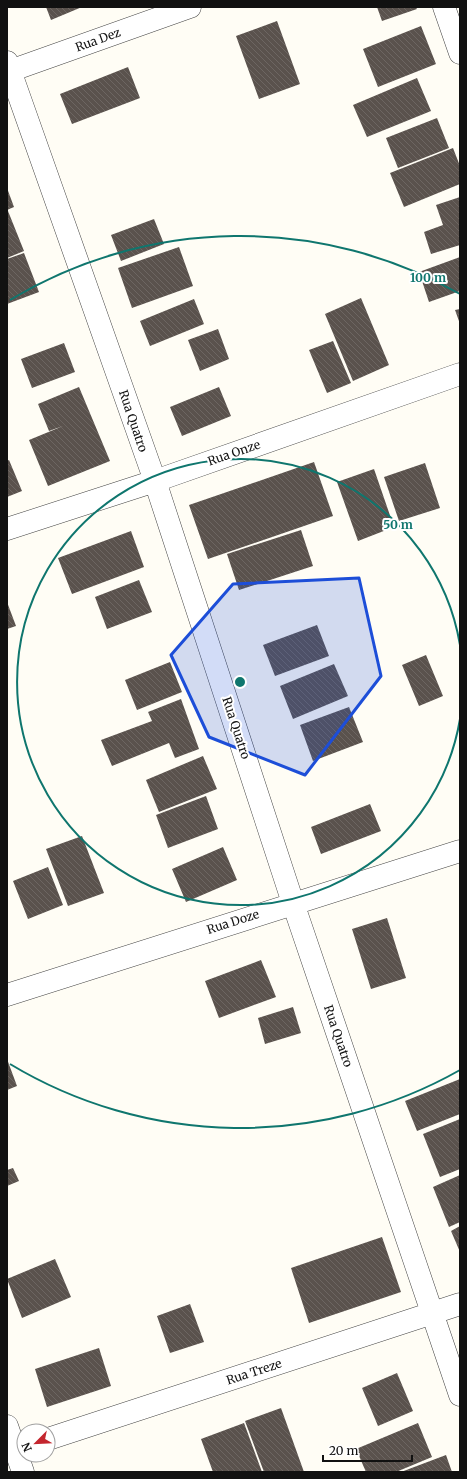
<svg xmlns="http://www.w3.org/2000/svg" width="467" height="1479" viewBox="0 0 467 1479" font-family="Merriweather,serif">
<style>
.building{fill:url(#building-back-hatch)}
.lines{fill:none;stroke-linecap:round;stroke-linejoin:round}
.minor-casing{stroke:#444;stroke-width:23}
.minor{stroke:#fff;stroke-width:22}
.marked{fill:#1d4ed8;fill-opacity:0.2;stroke:#1d4ed8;stroke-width:3;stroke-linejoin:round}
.ring{fill:none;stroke:#0f766e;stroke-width:2}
.labels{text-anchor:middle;stroke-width:4;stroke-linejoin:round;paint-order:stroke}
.street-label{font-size:12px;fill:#111;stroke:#fff}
.centre{fill:#0f766e;stroke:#fff;stroke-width:2}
.ring-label{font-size:12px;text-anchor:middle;font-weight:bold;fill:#0f766e;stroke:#fff;stroke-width:4;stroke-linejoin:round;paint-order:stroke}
</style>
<defs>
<pattern id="building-back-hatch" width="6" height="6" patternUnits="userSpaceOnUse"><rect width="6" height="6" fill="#5a524d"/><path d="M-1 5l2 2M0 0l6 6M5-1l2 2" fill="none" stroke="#6d6662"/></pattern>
</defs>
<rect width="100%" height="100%" fill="#fffdf5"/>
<!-- building -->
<path class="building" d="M 46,7 L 82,7 L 51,20 Z
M 377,7 L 416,7 L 417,9 L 382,21 Z
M 277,21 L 300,84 L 259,99 L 236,36 Z
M 421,26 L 436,64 L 378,87 L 363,49 Z
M 128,67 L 140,98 L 72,124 L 60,94 Z
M 417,78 L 431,111 L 367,137 L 353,105 Z
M 437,118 L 449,148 L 398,168 L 386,138 Z
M 453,148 L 460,166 L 460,184 L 404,207 L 390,173 Z
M 7,188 L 14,207 L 7,210 Z
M 460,197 L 460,245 L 431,254 L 424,232 L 443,225 L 436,205 Z
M 7,211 L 8,211 L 24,251 L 7,258 Z
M 154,219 L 164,244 L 121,261 L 111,235 Z
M 179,247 L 193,286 L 132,308 L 118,268 Z
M 24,253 L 39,292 L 7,304 L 7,259 Z
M 460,257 L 460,291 L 429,302 L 419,272 Z
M 361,298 L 389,365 L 353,381 L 325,314 Z
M 194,299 L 204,324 L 150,346 L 140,321 Z
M 460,309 L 460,324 L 455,310 Z
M 218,329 L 229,359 L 200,371 L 188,340 Z
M 333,341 L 351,383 L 327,393 L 309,350 Z
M 64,343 L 75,372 L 32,388 L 21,359 Z
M 79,387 L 110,461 L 48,486 L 29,440 L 63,426 L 49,431 L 38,404 Z
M 219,387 L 231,416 L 182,436 L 170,407 Z
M 9,460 L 22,491 L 7,497 L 7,461 Z
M 314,462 L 333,516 L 208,559 L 189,505 Z
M 425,463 L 440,508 L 399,521 L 384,477 Z
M 374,469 L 394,527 L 358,541 L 337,482 Z
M 301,530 L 313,566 L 239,590 L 227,554 Z
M 131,531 L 144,567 L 72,594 L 58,558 Z
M 139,580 L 152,612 L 107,629 L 95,597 Z
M 7,602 L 16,626 L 7,629 Z
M 317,625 L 329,656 L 275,676 L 263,645 Z
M 426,655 L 443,696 L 419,706 L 402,665 Z
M 170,662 L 182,692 L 137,710 L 125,680 Z
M 334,664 L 348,696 L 293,719 L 280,686 Z
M 181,699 L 199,749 L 175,758 L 169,743 L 112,766 L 101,740 L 152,721 L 148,712 Z
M 349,707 L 363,742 L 313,761 L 300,725 Z
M 203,756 L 217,789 L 159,812 L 146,780 Z
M 206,796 L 218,829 L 168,848 L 156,815 Z
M 370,804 L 381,831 L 321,854 L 311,827 Z
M 82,836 L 104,893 L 68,906 L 46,849 Z
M 223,847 L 237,880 L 186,902 L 172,869 Z
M 48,867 L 63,905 L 28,919 L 13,881 Z
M 387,918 L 406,978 L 371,989 L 352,929 Z
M 261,960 L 276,997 L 219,1018 L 205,981 Z
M 293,1007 L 301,1033 L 265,1044 L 258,1018 Z
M 7,1059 L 17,1086 L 7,1090 Z
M 460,1079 L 460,1114 L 417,1131 L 405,1101 Z
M 460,1119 L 460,1169 L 440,1177 L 423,1134 Z
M 13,1168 L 19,1181 L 7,1186 L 7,1170 Z
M 460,1175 L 460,1222 L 449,1227 L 433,1187 Z
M 460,1226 L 460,1252 L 451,1231 Z
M 382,1237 L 401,1292 L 309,1323 L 291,1268 Z
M 55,1259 L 71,1297 L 22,1318 L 7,1279 Z
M 190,1304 L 204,1342 L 170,1353 L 157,1316 Z
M 99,1348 L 111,1386 L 47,1407 L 35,1369 Z
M 397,1373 L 413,1411 L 378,1426 L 362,1388 Z
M 281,1408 L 304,1472 L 264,1472 L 245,1421 Z
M 244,1423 L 262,1472 L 213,1472 L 201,1439 Z
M 418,1423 L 432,1457 L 396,1472 L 366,1472 L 356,1449 Z
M 446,1455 L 452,1472 L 401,1472 Z"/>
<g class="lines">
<!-- minor casing -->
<g class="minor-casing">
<path id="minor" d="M 444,7 L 460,53
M 7,62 L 155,481 L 293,903 L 460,1395
M 7,72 L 190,7
M 7,529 L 155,481 L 460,374
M 7,995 L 460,851
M 7,1426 L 23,1472
M 48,1439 L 460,1304"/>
</g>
<!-- minor -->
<use href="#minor" class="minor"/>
</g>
<!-- marked area -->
<path class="marked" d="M 359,578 L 381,676 L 305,775 L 209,737 L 171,655 L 233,584 Z"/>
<!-- distance rings -->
<g class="ring">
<path d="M460 719A223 223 0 1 1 460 645"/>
<path d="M460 1070A446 446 0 0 1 10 1064M10 300A446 446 0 0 1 460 294"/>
</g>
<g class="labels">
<!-- street labels -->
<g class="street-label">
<text transform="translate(98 40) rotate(-20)" y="4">Rua Dez</text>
<text transform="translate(133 421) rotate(71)" y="4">Rua Quatro</text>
<text transform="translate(234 453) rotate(-19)" y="4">Rua Onze</text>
<text transform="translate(236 728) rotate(72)" y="4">Rua Quatro</text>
<text transform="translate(233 922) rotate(-18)" y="4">Rua Doze</text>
<text transform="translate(338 1036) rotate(71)" y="4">Rua Quatro</text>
<text transform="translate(254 1372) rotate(-18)" y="4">Rua Treze</text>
</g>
</g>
<circle cx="240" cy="682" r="6" class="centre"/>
<g class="ring-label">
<text x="428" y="282">100 m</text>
<text x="398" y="529">50 m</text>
</g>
<!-- border -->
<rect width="467" height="1479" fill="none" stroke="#111111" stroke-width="16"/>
<!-- north arrow -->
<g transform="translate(36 1443) rotate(246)"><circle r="19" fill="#ffffff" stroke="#a0a0a0"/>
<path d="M0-3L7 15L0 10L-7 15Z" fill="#c4262e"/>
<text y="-6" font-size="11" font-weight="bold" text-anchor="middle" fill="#111111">N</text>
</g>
<!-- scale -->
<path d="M323 1455v6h89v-6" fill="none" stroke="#111111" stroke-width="2"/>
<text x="329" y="1455" font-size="12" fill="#111111" stroke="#ffffff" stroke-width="3" paint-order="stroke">20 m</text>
</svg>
